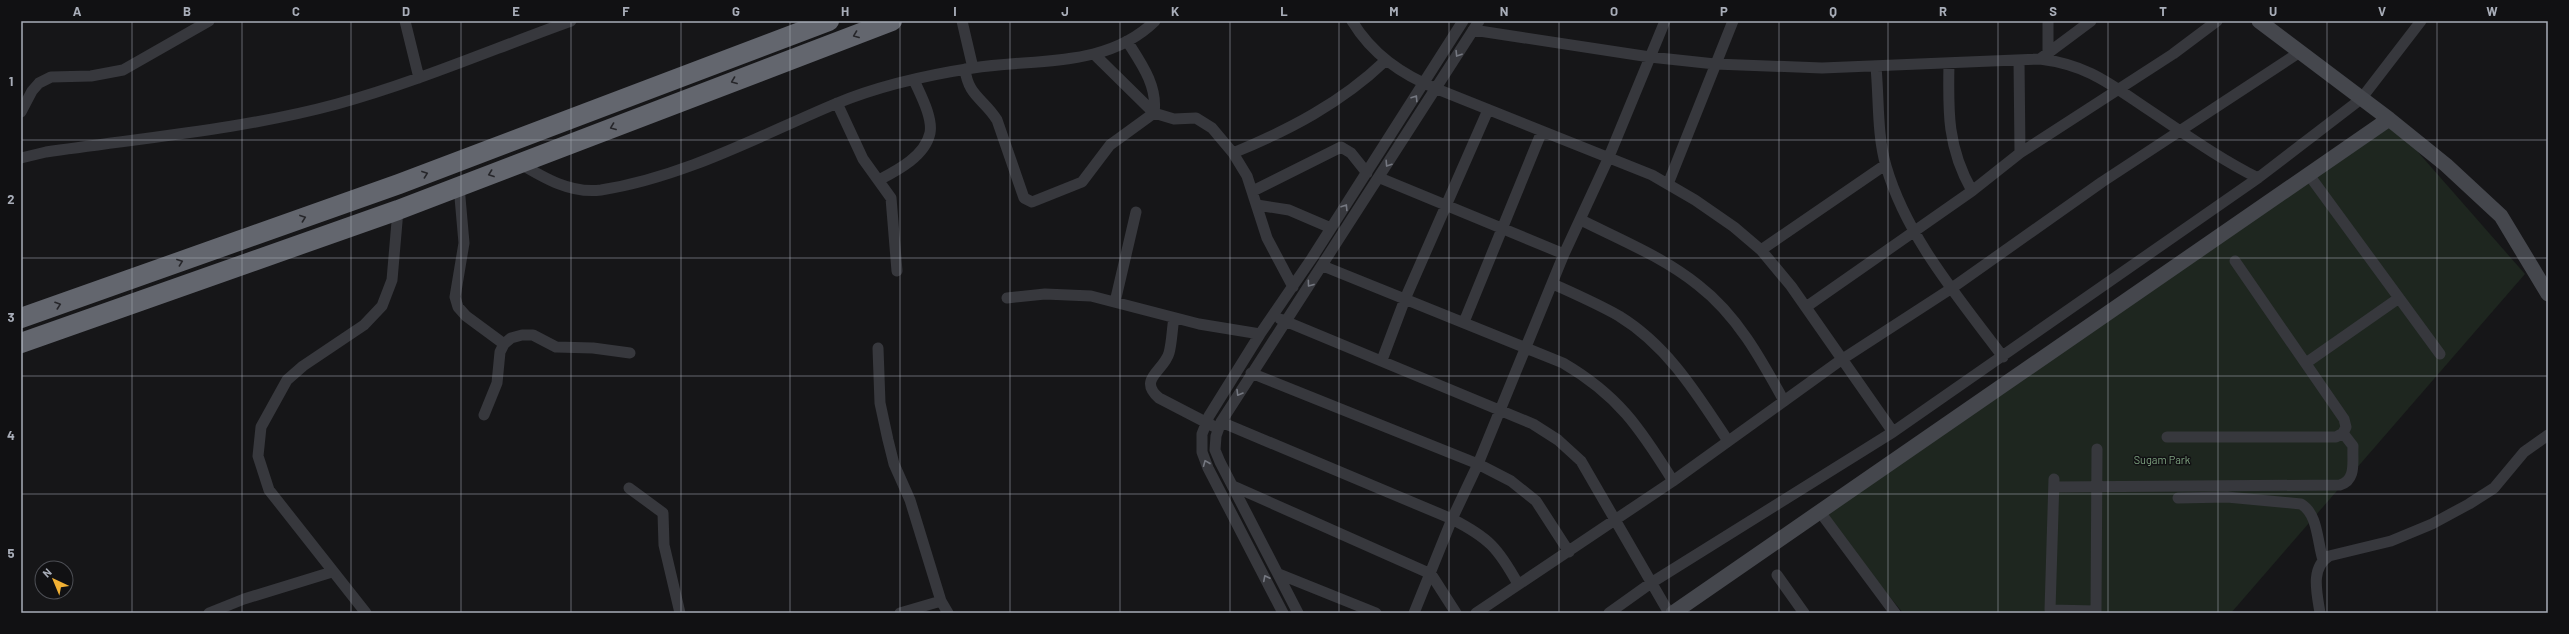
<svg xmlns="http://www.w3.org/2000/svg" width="2569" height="634" viewBox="0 0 2569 634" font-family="Barlow,sans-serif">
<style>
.green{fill:#1e261f}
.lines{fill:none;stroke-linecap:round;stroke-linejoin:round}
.street{stroke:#37383d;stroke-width:11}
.secondary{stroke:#45474d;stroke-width:15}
.highway{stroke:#63666e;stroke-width:20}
.oneway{stroke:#26262a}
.oneway2{stroke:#757881}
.grid{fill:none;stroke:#a8adb8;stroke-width:1;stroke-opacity:0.55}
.labels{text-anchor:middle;stroke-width:3;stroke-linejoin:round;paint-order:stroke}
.park-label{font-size:11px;fill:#7fa381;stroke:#111113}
.neatline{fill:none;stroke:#a8adb8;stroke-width:1.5}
.grid-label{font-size:13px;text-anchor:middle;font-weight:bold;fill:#a8adb8}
</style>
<rect width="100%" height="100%" fill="#161618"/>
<!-- green -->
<path class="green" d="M 2389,119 L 2525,274 L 2231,613 L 1903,613 L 1820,512 Z"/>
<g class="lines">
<!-- street -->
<path class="street" d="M 405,21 L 419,78
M 962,21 L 973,68
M 1352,21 C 1372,54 1401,74 1437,89 L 1652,175 L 1695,200 L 1734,227 L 1761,250 L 1791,286 L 1893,432
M 2048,21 L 2048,53
M 1473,30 L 1650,57 L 1715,64 L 1822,68 L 2040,59 C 2088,65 2110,84 2149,110 C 2185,134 2220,159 2258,178
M 1095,55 L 1154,113 L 1174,119 L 1196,118 L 1212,128 L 1233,153 L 1247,176 L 1267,238 L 1293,287
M 2040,59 L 2091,21
M 2019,60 L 2020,153
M 1949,63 C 1948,111 1947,147 1972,191
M 1876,67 C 1879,99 1877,135 1886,166 C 1907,238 1959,298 2003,357
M 965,69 C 968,96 984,99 997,120 L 1024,198 L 1032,202 L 1082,182 L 1110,145 L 1154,113 C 1158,86 1141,63 1127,41
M 837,103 L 863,159 L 891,198 L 897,271
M 21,112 L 32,91 L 39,83 L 51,77 L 91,76 L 123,70 L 209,21
M 1233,153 C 1289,130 1341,103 1385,61
M 21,158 L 46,152 C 141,138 245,129 337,104 C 417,82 493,49 571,21
M 519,163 C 544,178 571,194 601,190 C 684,177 759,136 835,104 C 878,86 927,75 973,68 C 1035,58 1106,69 1155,21
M 2309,175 L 2440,354
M 1380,178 L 1564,254
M 879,180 C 898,170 925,156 930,133 C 933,117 920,94 914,80
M 1668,184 L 1733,21
M 459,186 L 464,243 L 455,297 L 458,307 L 466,316 L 504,344
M 1253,191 L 1341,147 L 1351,153 L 1367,173
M 1257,205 L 1289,210 L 1331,228
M 1581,220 C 1621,240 1663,257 1698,285 C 1737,315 1761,359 1784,401
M 1761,250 L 1885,165
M 1323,266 L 1563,363 C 1618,395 1640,428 1673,481
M 1553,284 C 1575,294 1598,304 1619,316 C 1668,346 1697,394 1728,441
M 1007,298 L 1045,294 L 1091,296 L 1199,324 L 1260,334
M 1115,302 L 1136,212
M 1806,307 L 1972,191 L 2020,153 L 2173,54 L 2217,21
M 1174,318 C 1172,329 1172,342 1169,353 C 1164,371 1137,379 1159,398 L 1213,426
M 1280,319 L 1533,424 L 1558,440 L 1581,461 L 1669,613
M 1464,322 L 1542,131
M 878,348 L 880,403 L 888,440 L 894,464 L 910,500 L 941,601 L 948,613
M 1382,360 L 1405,299 L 1488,110
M 2306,363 L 2399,298
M 1251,373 L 1478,464 L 1511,481 L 1536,501 L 1569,552
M 484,415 L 497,383 L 500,352 L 504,344 L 511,338 L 522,335 L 533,335 L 556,347 L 593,348 L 630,353
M 1221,422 L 1452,519 C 1489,538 1498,548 1518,584
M 2167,437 L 2336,437 L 2343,433 L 2346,427 L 2344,419 L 2235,261
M 2054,479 L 2050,610 L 2096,611 L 2097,449
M 1233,486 L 1431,574 L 1456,613
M 2054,487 L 2340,485 C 2357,480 2352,461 2353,446 L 2343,433
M 629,488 L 663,513 L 664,545 L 680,613
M 2178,498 L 2227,497 L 2301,504 C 2318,514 2317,541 2323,560
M 1820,512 L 1895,613
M 1279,574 L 1376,613
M 1777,575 L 1804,613
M 209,613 L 244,599 L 332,572
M 366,613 L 269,490 L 258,456 L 261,427 L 287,380 L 303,366 L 364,325 L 382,306 L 392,280 L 398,210
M 900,613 L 941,601
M 1283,613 L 1208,468 L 1202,452 L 1202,434 L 1209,416 L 1260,334 L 1312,258 L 1463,21
M 1298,613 L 1220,462 L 1215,450 L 1216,436 L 1221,422 L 1479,21
M 1414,613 L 1452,519 L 1478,464 L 1564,254 L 1608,159 L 1665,21
M 1476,613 L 1673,481 L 1841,360 L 1952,288 L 2102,182 L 2300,52
M 1609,613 L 1651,583 L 1893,432 L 2258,178 L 2361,99 L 2421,21
M 2320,613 C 2317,593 2310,568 2329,556 L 2391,541 L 2432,524 L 2469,504 L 2494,488 L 2524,452 L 2548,435"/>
<!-- secondary -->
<path class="secondary" d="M 2259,21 L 2389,119 L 2446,165 L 2501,216 L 2548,294
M 1673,613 L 2389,119"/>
<!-- highway -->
<path class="highway" d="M 21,318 L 399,184 L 829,21
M 21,343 L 398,210 L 892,21"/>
</g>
<!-- one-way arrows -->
<defs><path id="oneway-chevron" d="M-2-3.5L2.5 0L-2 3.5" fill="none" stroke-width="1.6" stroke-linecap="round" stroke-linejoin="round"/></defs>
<g class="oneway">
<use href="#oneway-chevron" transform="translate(856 35) rotate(159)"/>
<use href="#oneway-chevron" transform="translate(734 81) rotate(159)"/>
<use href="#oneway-chevron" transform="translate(613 127) rotate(159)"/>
<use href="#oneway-chevron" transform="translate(425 174) rotate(-20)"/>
<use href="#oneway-chevron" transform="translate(491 174) rotate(160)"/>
<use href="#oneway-chevron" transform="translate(303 218) rotate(-20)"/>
<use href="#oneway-chevron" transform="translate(180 262) rotate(-20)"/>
<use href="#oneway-chevron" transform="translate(58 305) rotate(-19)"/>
</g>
<g class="oneway2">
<use href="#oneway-chevron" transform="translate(1458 54) rotate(122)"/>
<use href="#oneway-chevron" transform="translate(1415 98) rotate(-57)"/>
<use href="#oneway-chevron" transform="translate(1388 164) rotate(123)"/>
<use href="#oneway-chevron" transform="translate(1345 207) rotate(-58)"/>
<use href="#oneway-chevron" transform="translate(1310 284) rotate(126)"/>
<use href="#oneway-chevron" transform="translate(1239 393) rotate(121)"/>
<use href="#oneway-chevron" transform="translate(1206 463) rotate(-112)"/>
<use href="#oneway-chevron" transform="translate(1266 578) rotate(-117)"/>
</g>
<!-- grid -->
<path class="grid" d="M 132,21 L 132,613M 242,21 L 242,613M 351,21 L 351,613M 461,21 L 461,613M 571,21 L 571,613M 681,21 L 681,613M 790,21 L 790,613M 900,21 L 900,613M 1010,21 L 1010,613M 1120,21 L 1120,613M 1230,21 L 1230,613M 1339,21 L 1339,613M 1449,21 L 1449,613M 1559,21 L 1559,613M 1669,21 L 1669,613M 1779,21 L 1779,613M 1888,21 L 1888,613M 1998,21 L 1998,613M 2108,21 L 2108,613M 2218,21 L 2218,613M 2327,21 L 2327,613M 2437,21 L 2437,613M 21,140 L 2548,140M 21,258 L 2548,258M 21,376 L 2548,376M 21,494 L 2548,494"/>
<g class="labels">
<!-- park labels -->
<g class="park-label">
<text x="2162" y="464">Sugam Park</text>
</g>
</g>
<!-- border -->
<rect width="2569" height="634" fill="none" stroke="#111113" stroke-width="44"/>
<!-- north arrow -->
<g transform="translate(54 580) rotate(316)"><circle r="19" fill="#111113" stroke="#4d4f55"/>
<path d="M0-3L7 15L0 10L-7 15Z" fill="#f2b134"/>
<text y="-6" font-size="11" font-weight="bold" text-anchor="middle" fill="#a8adb8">N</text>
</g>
<rect x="22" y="22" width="2525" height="590" class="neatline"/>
<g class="grid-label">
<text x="77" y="16">A</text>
<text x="187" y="16">B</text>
<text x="296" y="16">C</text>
<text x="406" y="16">D</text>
<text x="516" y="16">E</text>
<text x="626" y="16">F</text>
<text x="736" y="16">G</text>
<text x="845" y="16">H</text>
<text x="955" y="16">I</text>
<text x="1065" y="16">J</text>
<text x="1175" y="16">K</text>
<text x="1284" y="16">L</text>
<text x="1394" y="16">M</text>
<text x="1504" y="16">N</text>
<text x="1614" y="16">O</text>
<text x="1724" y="16">P</text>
<text x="1833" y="16">Q</text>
<text x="1943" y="16">R</text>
<text x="2053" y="16">S</text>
<text x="2163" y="16">T</text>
<text x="2273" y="16">U</text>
<text x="2382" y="16">V</text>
<text x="2492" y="16">W</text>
<text x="11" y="86">1</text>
<text x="11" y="204">2</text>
<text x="11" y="322">3</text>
<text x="11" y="440">4</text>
<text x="11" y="558">5</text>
</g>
</svg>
